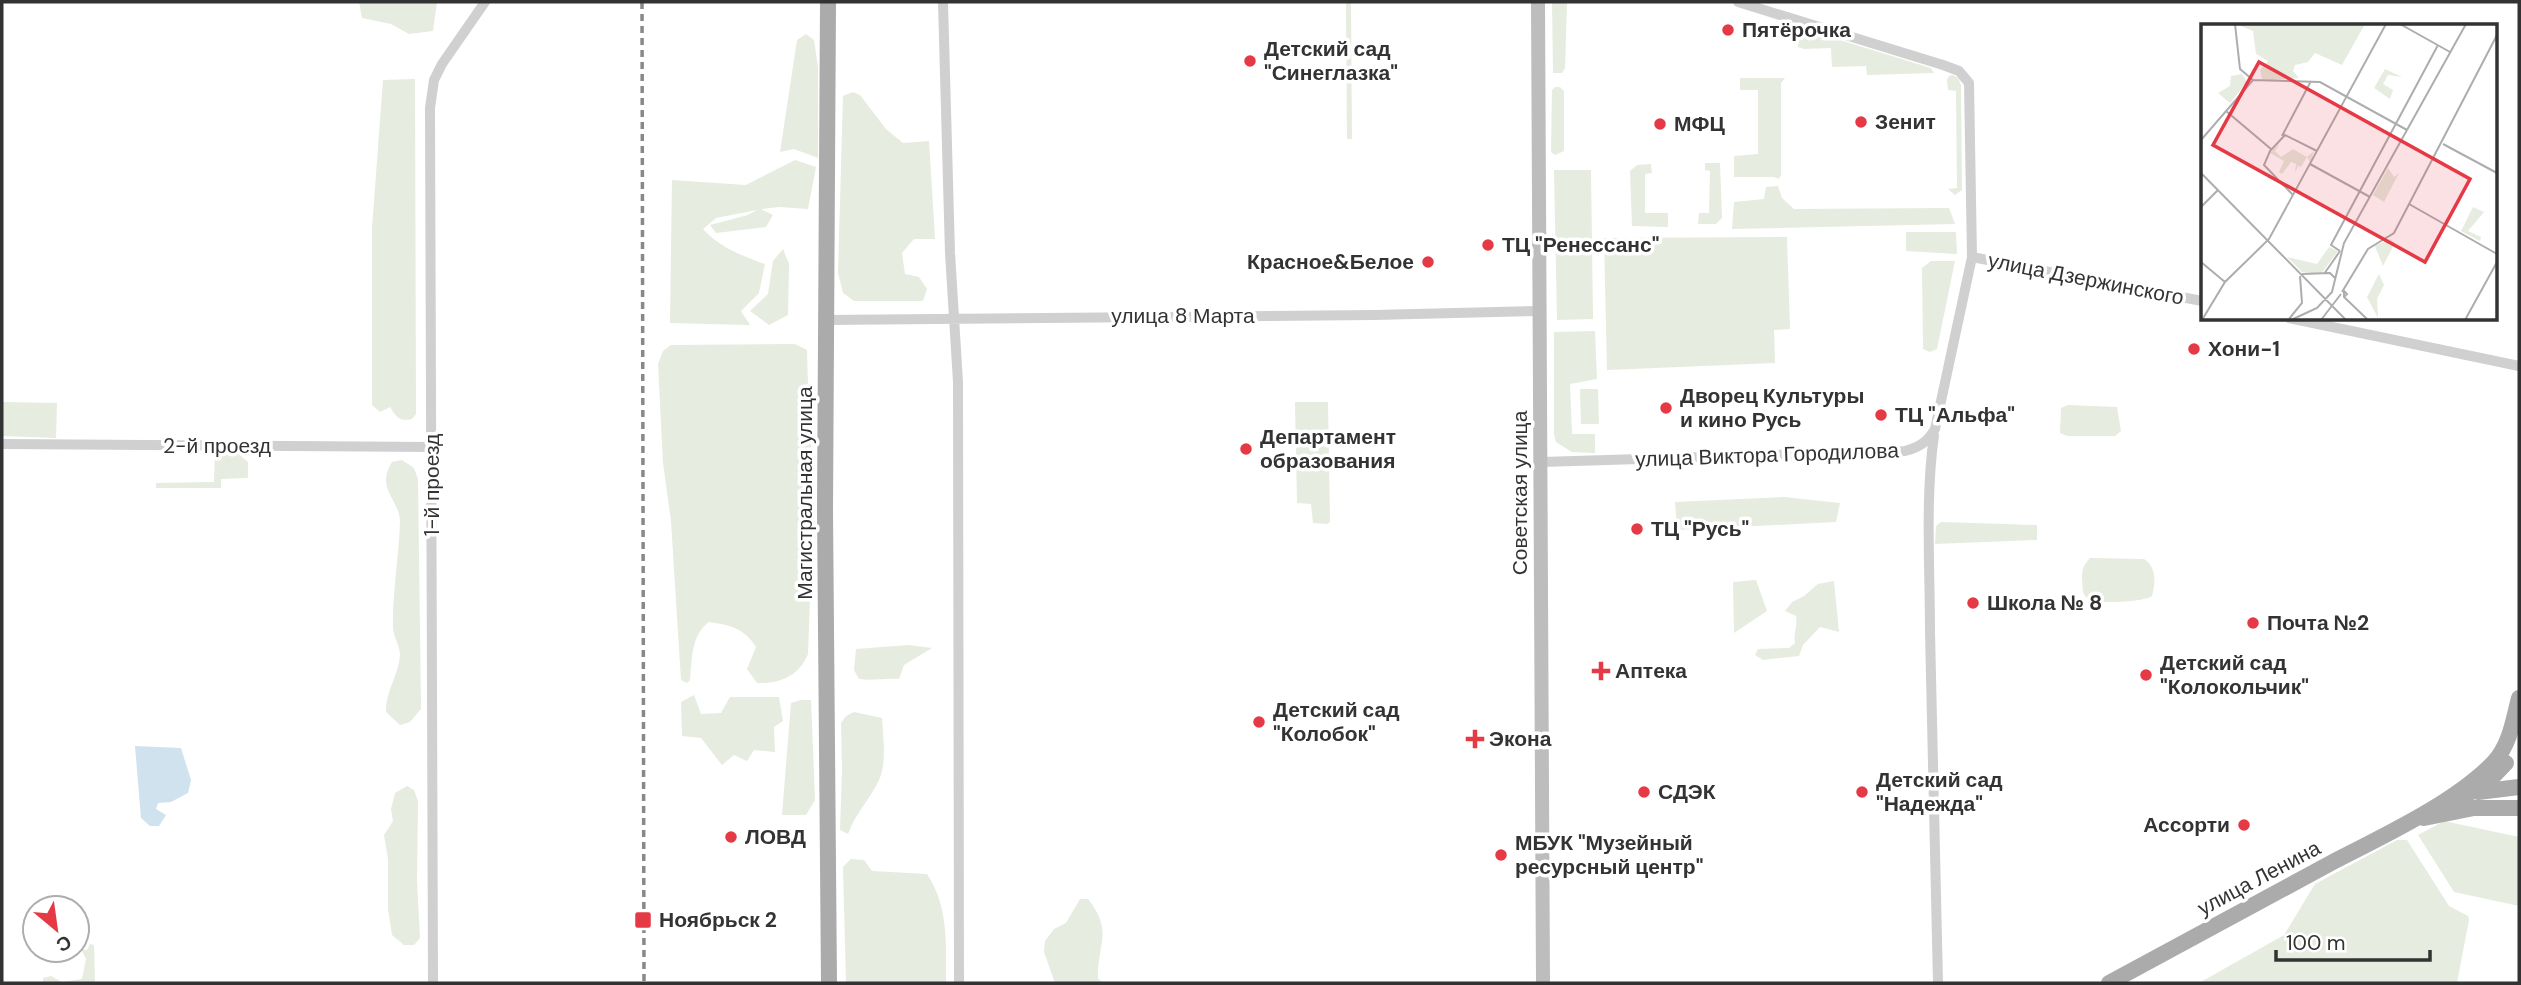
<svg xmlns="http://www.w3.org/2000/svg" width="2521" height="985" viewBox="0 0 2521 985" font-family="'DM Sans',sans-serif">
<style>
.green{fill:#e6ecdf}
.water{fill:#cfe2ee}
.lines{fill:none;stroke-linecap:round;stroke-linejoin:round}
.minor{stroke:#d0d0d0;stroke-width:10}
.secondary{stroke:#bdbdbd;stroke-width:14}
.primary{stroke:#ababab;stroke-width:16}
.rail{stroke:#888;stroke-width:3.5;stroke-dasharray:7 5;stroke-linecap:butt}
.poi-dot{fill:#e63946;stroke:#fff;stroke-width:2.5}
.labels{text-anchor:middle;stroke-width:7;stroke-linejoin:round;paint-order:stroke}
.poi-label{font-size:21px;font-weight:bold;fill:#333;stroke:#fff;text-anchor:start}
.street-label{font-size:21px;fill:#333;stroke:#fff}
.inset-road{fill:none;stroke:#adadad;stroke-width:2}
.view{fill:#e63946;fill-opacity:0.15;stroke:#e63946;stroke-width:3.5}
.inset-edge{fill:none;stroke:#333;stroke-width:3.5}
</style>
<rect width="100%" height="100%" fill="#fff"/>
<!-- green -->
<path class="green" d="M 359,2 L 437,2 L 433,31 L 409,34 L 391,24 L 362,18 Z
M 1346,2 L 1351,2 L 1352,139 L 1347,139 Z
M 1552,2 L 1567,2 L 1565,68 L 1562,73 L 1553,73 Z
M 1804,29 L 1931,68 L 1934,73 L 1867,75 L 1866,66 L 1832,67 L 1831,48 L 1804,49 L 1798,47 L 1800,30 Z
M 806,34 L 814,40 L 818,67 L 818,158 L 794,149 L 780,152 L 797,40 Z
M 1953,75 L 1958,78 L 1961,85 L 1962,190 L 1955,195 L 1948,189 L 1957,188 L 1956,91 L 1948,90 L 1947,80 L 1949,76 Z
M 1740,78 L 1785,78 L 1781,83 L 1781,175 L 1779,179 L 1774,177 L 1734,177 L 1734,156 L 1758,154 L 1758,90 L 1740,90 Z
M 415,79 L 416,414 L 412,419 C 400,422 396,417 390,407 L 380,412 L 372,405 L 372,228 L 383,80 Z
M 1555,87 L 1560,87 L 1564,91 L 1564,151 L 1555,155 L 1551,152 L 1552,90 Z
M 853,92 L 860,95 L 886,129 L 903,143 L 929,141 L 935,239 L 914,239 L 902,253 L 905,274 L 919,277 L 927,289 L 923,301 L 854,301 L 843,293 L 838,273 L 843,96 Z
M 795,160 L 816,167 L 808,209 L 779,207 L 761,209 L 773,215 L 766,227 L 716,233 L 710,225 L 748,215 L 757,210 L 716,218 L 703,229 C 719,247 742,256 765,264 L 759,293 L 741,311 L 750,325 L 670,323 L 672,180 L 746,185 Z
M 1705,163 L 1720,163 L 1722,218 L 1716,224 L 1698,224 L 1699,213 L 1709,213 L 1710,171 L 1705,170 Z
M 1651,164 L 1652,173 L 1645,174 L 1645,213 L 1668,213 L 1668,227 L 1632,226 L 1630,171 L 1637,165 Z
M 1554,170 L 1591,170 L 1593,319 L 1557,320 Z
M 1778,186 L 1782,198 L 1794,209 L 1949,208 L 1955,224 L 1732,229 L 1734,202 L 1764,199 L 1766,187 Z
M 1906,232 L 1956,232 L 1957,254 L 1906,251 Z
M 1787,237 L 1790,329 L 1774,330 L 1775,363 L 1607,370 L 1604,238 Z
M 783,249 L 789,264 L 788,315 L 769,325 L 750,311 L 768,294 L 773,261 Z
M 1931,261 L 1955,261 L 1937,349 L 1930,352 L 1923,349 L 1922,268 Z
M 1595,331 L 1597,379 L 1570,384 L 1572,434 L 1595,434 L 1595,453 L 1572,452 L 1556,442 L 1554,434 L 1554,332 Z
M 795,344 L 807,350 L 809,420 L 814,487 L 808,654 C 799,676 780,684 757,683 L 747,669 L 756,647 C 744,628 730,625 709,622 C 691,635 692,659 690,680 L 687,683 L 681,680 L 671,521 L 663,463 L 658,364 L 663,351 L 671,345 Z
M 1580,389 L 1598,389 L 1599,424 L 1581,424 Z
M 2,402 L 57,403 L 56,438 L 2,436 Z
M 1295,402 L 1328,402 L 1330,522 L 1327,524 L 1313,523 L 1311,504 L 1297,503 Z
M 2068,405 L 2117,407 L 2121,431 L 2115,436 L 2067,436 L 2060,433 L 2061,408 Z
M 215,452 L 237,453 L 248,462 L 248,478 L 221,479 L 221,488 L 156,488 L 156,483 L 214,482 Z
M 402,460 L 414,468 L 418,479 L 421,709 L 410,722 L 400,725 L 386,712 C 385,692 399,675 400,655 C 400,646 394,638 393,629 C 392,594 399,557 400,522 C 400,499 375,490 392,462 Z
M 1784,497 L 1840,503 L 1836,522 L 1677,530 L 1675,502 Z
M 1941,522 L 2037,525 L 2037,540 L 1935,544 L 1936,526 Z
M 2090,558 L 2144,559 C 2156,566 2156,582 2152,596 C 2144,602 2096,605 2087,598 C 2081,593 2083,585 2082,578 C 2082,568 2084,565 2090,558 Z
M 1756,580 L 1767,611 L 1734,633 L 1733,582 Z
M 1834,581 L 1839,632 L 1820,627 L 1803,645 L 1799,656 L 1763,660 L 1755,655 L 1758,649 L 1789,648 L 1795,643 C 1793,633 1798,626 1796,616 L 1785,611 L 1792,602 L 1804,596 L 1818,584 Z
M 909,645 L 932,648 L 904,665 L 899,679 C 885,678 873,681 859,679 L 854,670 L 856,649 Z
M 694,695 L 701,714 L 721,713 L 730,697 L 779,697 L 783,721 L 774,727 L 775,752 L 754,750 L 747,761 L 734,755 L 722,765 L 701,738 L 682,736 L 681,702 Z
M 801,700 L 811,700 L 815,800 L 806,815 L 782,815 L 791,703 Z
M 854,712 L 882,718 C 883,737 887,763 879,780 C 870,799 855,814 848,834 L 840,830 L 842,771 L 841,723 L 846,716 Z
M 407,786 L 414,790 L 418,801 L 417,881 L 420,938 L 414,945 L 404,945 L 392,935 L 388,909 L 388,859 L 384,835 L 393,821 L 391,809 L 395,793 Z
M 2444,821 L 2519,837 L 2519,906 L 2454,892 L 2418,835 Z
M 2397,840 L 2407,840 L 2449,906 L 2468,916 L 2469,920 L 2457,983 L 2199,983 L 2284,935 L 2315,884 Z
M 851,859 L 864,860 L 872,871 L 927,874 C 949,907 946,946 946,983 L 846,983 L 843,867 Z
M 1080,899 L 1088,899 C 1114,932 1097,943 1098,979 L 1104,983 L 1055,983 L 1044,952 L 1045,941 L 1054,929 L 1066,923 Z
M 90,944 L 94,945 L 95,983 L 43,983 L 43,978 L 51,976 L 62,982 L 82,979 L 86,959 L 81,949 L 87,950 Z"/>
<!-- water -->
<path class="water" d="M 135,746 L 181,748 L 191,780 L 188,793 L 171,802 L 158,803 L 156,809 L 166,815 L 159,826 L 150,826 L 141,818 Z"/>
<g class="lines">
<!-- minor -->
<path class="minor" d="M 943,2 L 950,253 L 958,382 L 959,983
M 1972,257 L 2202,301
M 2289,318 L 2519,366
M 826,320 L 1374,315 L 1539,311
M 1934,435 C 1925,500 1930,566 1930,632 C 1932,749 1935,866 1938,983
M 2,444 L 432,447
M 1541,462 L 1905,451 C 1920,447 1927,442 1935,429 L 1972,257 L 1969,83 L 1959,71 L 1943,65 L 1738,2
M 433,983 L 430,108 L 434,80 L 442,64 L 485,2"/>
<!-- secondary -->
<path class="secondary" d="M 1538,2 L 1543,983"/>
<!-- primary -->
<path class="primary" d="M 828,2 L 825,511 L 829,983
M 2478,792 L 2519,787
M 2458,799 L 2485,785 L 2506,763
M 2424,818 L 2474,808 L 2519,808
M 2109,983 C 2183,943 2257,903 2331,863 C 2381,837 2455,803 2494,762 C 2510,744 2513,721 2519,698"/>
<!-- rail -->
<path class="rail" d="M 642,2 L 644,983"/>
</g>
<!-- markers -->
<g class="poi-dot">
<circle cx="1728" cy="30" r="7"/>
<circle cx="1250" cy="61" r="7"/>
<circle cx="1861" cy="122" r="7"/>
<circle cx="1660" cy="124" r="7"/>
<circle cx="1488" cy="245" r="7"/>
<circle cx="1428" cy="262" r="7"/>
<circle cx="2194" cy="349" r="7"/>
<circle cx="1666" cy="408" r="7"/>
<circle cx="1881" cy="415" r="7"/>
<circle cx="1246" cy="449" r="7"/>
<circle cx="1637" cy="529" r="7"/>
<circle cx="1973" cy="603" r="7"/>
<circle cx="2253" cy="623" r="7"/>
<path d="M1597.5 660.5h7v7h7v7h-7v7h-7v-7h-7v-7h7z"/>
<circle cx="2146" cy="675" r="7"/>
<circle cx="1259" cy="722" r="7"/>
<path d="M1471.5 728.5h7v7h7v7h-7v7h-7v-7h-7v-7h7z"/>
<circle cx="1644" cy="792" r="7"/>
<circle cx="1862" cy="792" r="7"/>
<circle cx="2244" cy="825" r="7"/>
<circle cx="731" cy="837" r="7"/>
<circle cx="1501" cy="855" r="7"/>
<rect x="634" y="911" width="18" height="18" rx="3.5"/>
</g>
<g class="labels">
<!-- poi labels -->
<g class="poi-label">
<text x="1742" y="37">Пятёрочка</text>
<text x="1264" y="56">Детский сад<tspan x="1264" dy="24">"Синеглазка"</tspan></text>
<text x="1875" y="129">Зенит</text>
<text x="1674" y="131">МФЦ</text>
<text x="1502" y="252">ТЦ "Ренессанс"</text>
<text x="1414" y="269" text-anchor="end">Красное&amp;Белое</text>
<text x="2208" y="356">Хони-1</text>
<text x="1680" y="403">Дворец Культуры<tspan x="1680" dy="24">и кино Русь</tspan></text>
<text x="1895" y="422">ТЦ "Альфа"</text>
<text x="1260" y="444">Департамент<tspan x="1260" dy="24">образования</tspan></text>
<text x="1651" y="536">ТЦ "Русь"</text>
<text x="1987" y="610">Школа № 8</text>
<text x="2267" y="630">Почта №2</text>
<text x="2160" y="670">Детский сад<tspan x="2160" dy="24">"Колокольчик"</tspan></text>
<text x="1615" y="678">Аптека</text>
<text x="1273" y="717">Детский сад<tspan x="1273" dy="24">"Колобок"</tspan></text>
<text x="1489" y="746">Экона</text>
<text x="1876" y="787">Детский сад<tspan x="1876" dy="24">"Надежда"</tspan></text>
<text x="1658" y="799">СДЭК</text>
<text x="2230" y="832" text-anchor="end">Ассорти</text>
<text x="745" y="844">ЛОВД</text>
<text x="1515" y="850">МБУК "Музейный<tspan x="1515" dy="24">ресурсный центр"</tspan></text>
<text x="659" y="927">Ноябрьск 2</text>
</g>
<!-- street labels -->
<g class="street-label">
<text transform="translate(2086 279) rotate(11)" y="7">улица Дзержинского</text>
<text x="1183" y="323">улица 8 Марта</text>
<text x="217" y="453">2-й проезд</text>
<text transform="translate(1767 455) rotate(-2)" y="7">улица Виктора Городилова</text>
<text transform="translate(432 485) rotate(-90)" y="7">1-й проезд</text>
<text transform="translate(805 493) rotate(-90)" y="7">Магистральная улица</text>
<text transform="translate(1520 493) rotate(-90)" y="7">Советская улица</text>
<text transform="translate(2259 878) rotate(-28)" y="7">улица Ленина</text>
</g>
</g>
<!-- overview -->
<g transform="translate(2201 24)">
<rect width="296" height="296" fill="#fff"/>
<path d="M 35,0 L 164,0 L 141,41 L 114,29 L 107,38 L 94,41 L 92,47 L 98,54 L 71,56 L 61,55 L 59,46 L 67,37 L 55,30 L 52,7 ZM 184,45 L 201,53 L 187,51 L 182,60 L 192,66 L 189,75 L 173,64 ZM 41,50 L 46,58 L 29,79 L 17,69 L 29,62 L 30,52 ZM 79,119 L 74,127 L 80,133 L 92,125 L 106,133 L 113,127 L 109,138 L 106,133 L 100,143 L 95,141 L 97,143 L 94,148 L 95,140 L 90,138 L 81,150 L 78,148 L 83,137 L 69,129 ZM 187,144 L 193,153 L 198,149 L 183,178 L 172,171 ZM 272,183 L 283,188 L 267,207 L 280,213 L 279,217 L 260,207 ZM 189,215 L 194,219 L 182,242 L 174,222 ZM 128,223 L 137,227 L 120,250 L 101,248 L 86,233 L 116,240 ZM 178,250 L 183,261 L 176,275 L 177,294 L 166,273 Z" fill="#e6ecdf"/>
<path class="inset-road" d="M 34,0 L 39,45 L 52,56M 199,0 L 249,28M 25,87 L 70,125M 81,112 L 110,57M 0,116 L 52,56 L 119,58 L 206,106M 242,120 L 296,149M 109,140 L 169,173M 0,149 L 145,296M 92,171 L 63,141 L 69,127 L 84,111 L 116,127M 208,180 L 296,230M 0,183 L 17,166M 139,227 L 130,221 L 237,21M 0,238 L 24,258M 101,250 L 129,249 L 135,255M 123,250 L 139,227M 141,268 L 167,225 L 193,209 L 296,11M 143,273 L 143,267 L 146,270 L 143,273 L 167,296M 88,295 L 101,279 L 99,252M 1,296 L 24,258 L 68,215 L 185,0M 90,296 L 116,284 L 131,268 L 143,219 L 265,0M 120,296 L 140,270M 264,296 L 296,238"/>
<path class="view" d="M 58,38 L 269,155 L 224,238 L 12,121 Z"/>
<rect width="296" height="296" class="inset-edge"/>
</g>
<!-- border -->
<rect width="2521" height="985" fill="none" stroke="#333333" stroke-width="7"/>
<!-- north arrow -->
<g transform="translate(56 929) rotate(151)"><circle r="33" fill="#ffffff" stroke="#adadad" stroke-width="2"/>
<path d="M0-5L12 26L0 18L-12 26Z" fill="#e63946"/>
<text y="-10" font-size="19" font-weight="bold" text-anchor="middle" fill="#333333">С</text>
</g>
<!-- scale -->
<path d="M2276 950v10h154v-10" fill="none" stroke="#333333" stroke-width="3.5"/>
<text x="2286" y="950" font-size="21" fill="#333333" stroke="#ffffff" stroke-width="5" paint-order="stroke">100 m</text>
</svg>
